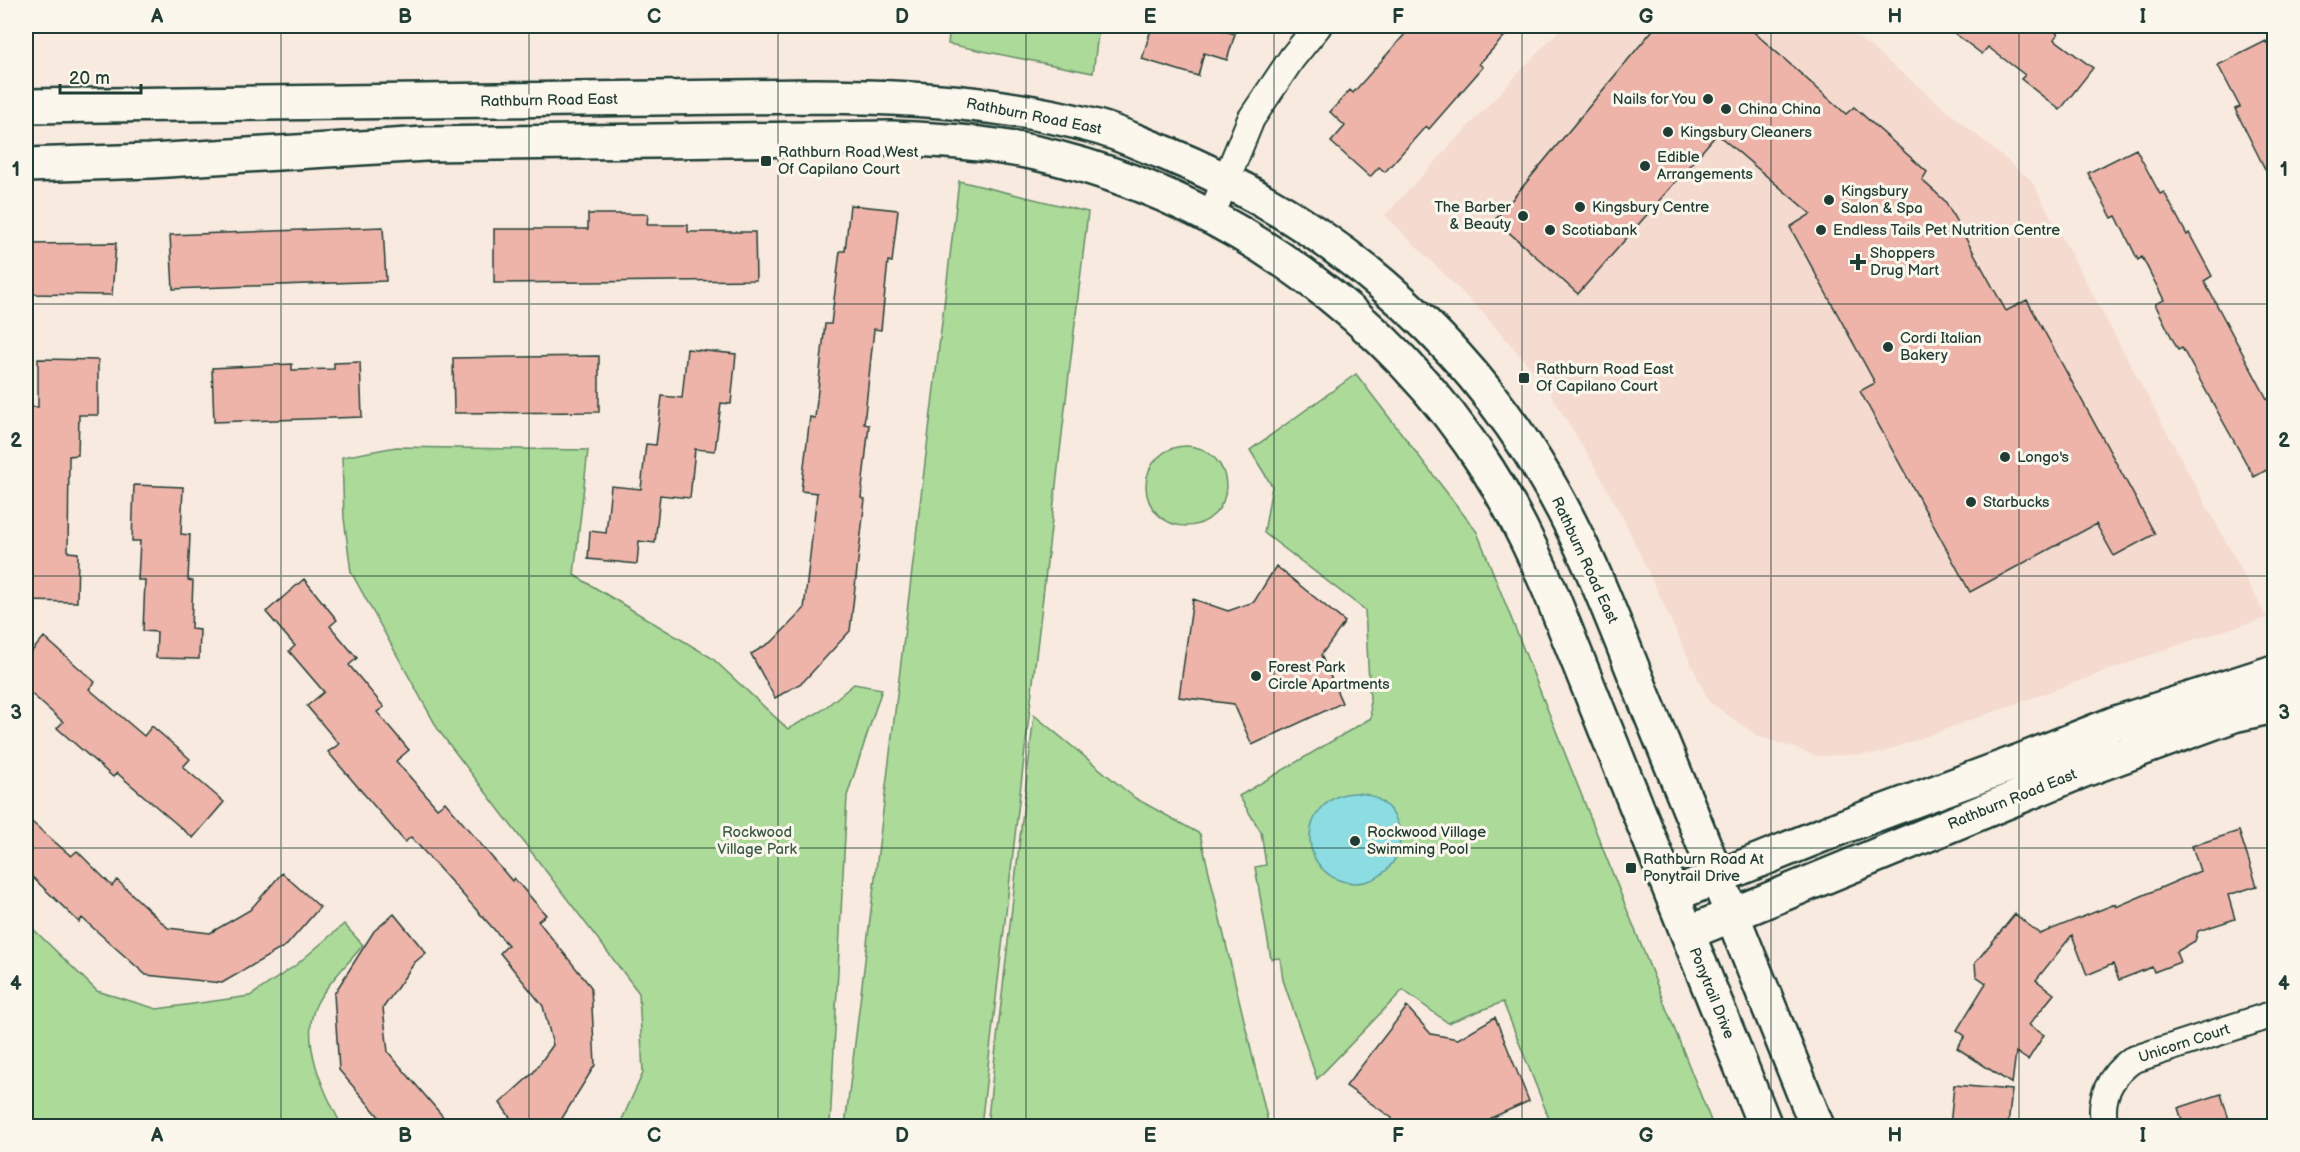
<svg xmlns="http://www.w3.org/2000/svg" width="2300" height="1152" viewBox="0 0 2300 1152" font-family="'Balsamiq Sans',sans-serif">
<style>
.built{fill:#f5dacf}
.green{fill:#abda99;stroke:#658c66;stroke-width:1.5}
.water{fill:#8bdde1;stroke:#609d9c;stroke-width:1.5}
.building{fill:#eeb4a9;stroke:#1f3d34;stroke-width:1.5}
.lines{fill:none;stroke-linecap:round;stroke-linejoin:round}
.street-casing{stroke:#1f3d34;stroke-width:30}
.secondary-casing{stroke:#1f3d34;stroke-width:38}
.street{stroke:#fbf7ec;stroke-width:26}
.secondary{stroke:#fbf7ec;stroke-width:33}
.grid{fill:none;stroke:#1f3d34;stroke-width:1.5;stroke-opacity:0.55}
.poi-dot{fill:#1f3d34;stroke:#fbf7ec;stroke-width:2}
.labels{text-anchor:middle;stroke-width:6;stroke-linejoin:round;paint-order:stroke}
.poi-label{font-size:15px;fill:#1f3d34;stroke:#fbf7ec;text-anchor:start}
.street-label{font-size:15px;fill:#1f3d34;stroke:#fbf7ec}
.park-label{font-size:15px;fill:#3b5c48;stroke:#fbf7ec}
.neatline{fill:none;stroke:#1f3d34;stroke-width:2}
.grid-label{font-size:20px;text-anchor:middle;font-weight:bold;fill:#1f3d34}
</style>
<rect width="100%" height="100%" fill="#f8eadf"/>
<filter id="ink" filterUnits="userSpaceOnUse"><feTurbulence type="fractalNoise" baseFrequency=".0167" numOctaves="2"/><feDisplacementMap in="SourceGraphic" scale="12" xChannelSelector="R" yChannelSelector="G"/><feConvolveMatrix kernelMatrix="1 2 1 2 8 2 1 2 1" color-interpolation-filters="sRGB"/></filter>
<g filter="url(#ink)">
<!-- built -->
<path class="built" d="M 1563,26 L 1845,26 L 2031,180 L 2267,618 L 2192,640 L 1877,754 L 1818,756 L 1758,736 L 1709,702 L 1626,524 L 1597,470 L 1544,383 L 1484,314 L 1385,215 Z"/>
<!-- green -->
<path class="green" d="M 950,26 L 1099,26 L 1093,73 L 948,44 Z
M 959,181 L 1088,212 L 981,1126 L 845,1126 Z
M 1356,374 L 1477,532 L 1713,1126 L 1552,1126 L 1503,1002 L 1448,1023 L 1403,990 L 1317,1079 L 1283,980 L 1280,958 L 1271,959 L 1255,867 L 1266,865 L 1261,832 L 1239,796 L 1371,718 L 1365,610 L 1264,533 L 1272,486 L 1250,450 Z
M1146 486a40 40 0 1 1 80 0a40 40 0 1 1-80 0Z
M 396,447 L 588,450 L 574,575 L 712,658 L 788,729 L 821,711 L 854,684 L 882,689 L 847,796 L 830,1126 L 619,1126 L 643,1073 L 639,993 L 439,731 L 351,572 L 344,518 L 342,457 Z
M 1034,715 L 1135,798 L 1200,834 L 1269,1126 L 987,1126 Z
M 26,922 L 97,991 L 157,1009 L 250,996 L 296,965 L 344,924 L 363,945 C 349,963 328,982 317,1003 C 298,1040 325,1094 342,1126 L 26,1126 Z"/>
<!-- water -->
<path class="water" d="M1310 838a45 45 0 1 1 90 0a45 45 0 1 1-90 0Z"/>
<!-- building -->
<path class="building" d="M 1152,26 L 1208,26 L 1235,34 L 1227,60 L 1204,53 L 1198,76 L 1142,59 Z
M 1412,26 L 1514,26 L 1479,64 L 1483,67 L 1429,129 L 1426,126 L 1385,172 L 1379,167 L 1370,177 L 1331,142 L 1345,126 L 1330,112 L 1350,90 L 1353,93 Z
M 1656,26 L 1747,26 L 1846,114 L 1854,107 L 1927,172 L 1922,180 L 1945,201 L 2006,311 L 2027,300 L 2155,534 L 2114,556 L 2096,524 L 1970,592 L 1860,391 L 1875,383 L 1790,227 L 1811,214 L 1717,134 L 1578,294 L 1495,220 Z
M 1945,26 L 2047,26 L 2058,34 L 2054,39 L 2093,68 L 2060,110 L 2021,79 L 2025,75 L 1988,47 L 1982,54 Z
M 2266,41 L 2274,57 L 2274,187 L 2235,109 L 2240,107 L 2218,65 Z
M 2136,149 L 2160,194 L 2164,192 L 2187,235 L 2189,233 L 2212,276 L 2204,281 L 2274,412 L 2274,466 L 2254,477 L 2182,348 L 2178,350 L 2155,304 L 2164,300 L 2142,257 L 2138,260 L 2116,216 L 2112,218 L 2088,173 Z
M 850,205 L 898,210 L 892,262 L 888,261 L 881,330 L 874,329 L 864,424 L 869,425 L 861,498 L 865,499 L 850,631 L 803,682 L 775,698 L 751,654 L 773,641 L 804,609 L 817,493 L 801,491 L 810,417 L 815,418 L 825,324 L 831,324 L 840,251 L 845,251 Z
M 588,214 L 648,214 L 647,225 L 688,225 L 688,232 L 755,232 L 756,280 L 494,283 L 494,229 L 588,229 Z
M 383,227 L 386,281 L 173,289 L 170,235 Z
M 116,243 L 112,295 L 26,294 L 26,244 Z
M 687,349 L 736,354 L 731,404 L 721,403 L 715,451 L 695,449 L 690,498 L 660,495 L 655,543 L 639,541 L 637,564 L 588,559 L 590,531 L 606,533 L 611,486 L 641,489 L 646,444 L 656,445 L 662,396 L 682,398 Z
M 599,356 L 599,412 L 454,413 L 453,358 Z
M 38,359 L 98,360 L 98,415 L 79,415 L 78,455 L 69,456 L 68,552 L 78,553 L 77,602 L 26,601 L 27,407 L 38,407 Z
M 360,362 L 362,417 L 214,422 L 212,368 L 292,364 L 292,370 L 334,369 L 334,363 Z
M 134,485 L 183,487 L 181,534 L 190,535 L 188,580 L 193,581 L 191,629 L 200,630 L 199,659 L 156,658 L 157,632 L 143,631 L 145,580 L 138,580 L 140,541 L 132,541 Z
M 1276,566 L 1345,622 L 1321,655 L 1342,703 L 1252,745 L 1234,704 L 1179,697 L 1193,599 L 1228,611 L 1254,602 Z
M 304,579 L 337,620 L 330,626 L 357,658 L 349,665 L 384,707 L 377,712 L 409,750 L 396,761 L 437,808 L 445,802 L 512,881 L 514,878 L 546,915 L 538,921 L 591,987 L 595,1065 L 561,1120 L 553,1126 L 516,1126 L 500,1103 L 533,1073 L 553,1045 L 543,1006 L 500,953 L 508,945 L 411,837 L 405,842 L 328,752 L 339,744 L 307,706 L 324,692 L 289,651 L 295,646 L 266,612 Z
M 44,637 L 95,682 L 89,689 L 144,736 L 152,726 L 190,759 L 183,767 L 224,802 L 193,838 L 117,773 L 113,777 L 57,728 L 63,722 L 26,689 L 26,658 Z
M 26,817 L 71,856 L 77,851 L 112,886 L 117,880 L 168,928 L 210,933 L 250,910 L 282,873 L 320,907 L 287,945 L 222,983 L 146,975 L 82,918 L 79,922 L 26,871 Z
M 2239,831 L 2257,886 L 2228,895 L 2235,919 L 2198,931 L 2195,941 L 2176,952 L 2180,962 L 2154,972 L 2152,967 L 2119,980 L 2113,964 L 2087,975 L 2072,935 L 2036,980 L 2054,994 L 2029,1025 L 2044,1035 L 2028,1060 L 2016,1052 L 2012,1084 L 1957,1048 L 1965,1036 L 1957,1030 L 1986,983 L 1976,976 L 1975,963 L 2015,914 L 2040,934 L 2115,904 L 2116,907 L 2200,871 L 2192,846 Z
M 394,914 L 426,953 L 415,962 L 383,1008 L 388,1052 L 451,1126 L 387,1126 L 339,1070 L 334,994 L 374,931 Z
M 1407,1007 L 1431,1034 L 1458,1039 L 1495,1017 L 1529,1101 L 1491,1118 L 1491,1126 L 1391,1126 L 1392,1118 L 1346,1086 Z
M 1954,1085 L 2012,1090 L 2008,1126 L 1950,1126 Z
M 2221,1094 L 2231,1126 L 2184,1126 L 2178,1108 Z"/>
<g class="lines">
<!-- street casing -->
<g class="street-casing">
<path id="street" d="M 1211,216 L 1251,119 L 1292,58 L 1318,26
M 2105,1126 C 2098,1099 2110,1076 2132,1060 L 2274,1014"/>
</g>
<!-- secondary casing -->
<g class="secondary-casing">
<path id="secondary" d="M 26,106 L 815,96 C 911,97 1004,102 1097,127 C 1119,133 1141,144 1163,152 C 1322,216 1460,331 1546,479 C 1590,553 1619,637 1652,717 C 1708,853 1762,990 1817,1126
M 26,165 L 151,161 L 425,144 L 891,138 C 947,140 1003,144 1057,158 C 1232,203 1391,317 1488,470 C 1512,508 1532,549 1550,591 L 1765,1126
M 1673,895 L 1842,827 L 2020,761 L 2116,723 L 2274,672
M 1688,933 L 2084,770 L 2234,715 L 2274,706"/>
</g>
<!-- street -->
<use href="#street" class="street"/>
<!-- secondary -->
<use href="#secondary" class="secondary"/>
</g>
</g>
<!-- grid -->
<path class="grid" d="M 281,26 L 281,1126M 529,26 L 529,1126M 778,26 L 778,1126M 1026,26 L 1026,1126M 1274,26 L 1274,1126M 1522,26 L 1522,1126M 1771,26 L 1771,1126M 2019,26 L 2019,1126M 26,304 L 2274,304M 26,576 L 2274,576M 26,848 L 2274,848"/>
<!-- markers -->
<g class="poi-dot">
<circle cx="1708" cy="99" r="6"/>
<circle cx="1726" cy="109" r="6"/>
<circle cx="1668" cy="132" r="6"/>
<rect x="760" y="155" width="12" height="12" rx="3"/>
<circle cx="1645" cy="166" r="6"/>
<circle cx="1829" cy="200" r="6"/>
<circle cx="1580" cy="207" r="6"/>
<circle cx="1523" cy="216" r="6"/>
<circle cx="1550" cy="230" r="6"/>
<circle cx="1821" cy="230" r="6"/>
<path d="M1855 253h6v6h6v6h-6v6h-6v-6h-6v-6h6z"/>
<circle cx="1888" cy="347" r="6"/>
<rect x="1518" y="372" width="12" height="12" rx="3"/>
<circle cx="2005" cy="457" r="6"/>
<circle cx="1971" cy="502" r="6"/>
<circle cx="1256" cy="676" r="6"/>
<circle cx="1355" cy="841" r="6"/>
<rect x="1625" y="862" width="12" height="12" rx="3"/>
</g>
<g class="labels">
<!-- poi labels -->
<g class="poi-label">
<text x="1696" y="104" text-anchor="end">Nails for You</text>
<text x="1738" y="114">China China</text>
<text x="1680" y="137">Kingsbury Cleaners</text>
<text x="778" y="157">Rathburn Road West<tspan x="778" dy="17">Of Capilano Court</tspan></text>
<text x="1657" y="162">Edible<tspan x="1657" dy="17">Arrangements</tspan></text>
<text x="1841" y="196">Kingsbury<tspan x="1841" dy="17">Salon &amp; Spa</tspan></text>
<text x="1511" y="212" text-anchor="end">The Barber<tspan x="1511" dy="17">&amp; Beauty</tspan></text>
<text x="1592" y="212">Kingsbury Centre</text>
<text x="1562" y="235">Scotiabank</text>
<text x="1833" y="235">Endless Tails Pet Nutrition Centre</text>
<text x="1870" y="258">Shoppers<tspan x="1870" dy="17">Drug Mart</tspan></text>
<text x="1900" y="343">Cordi Italian<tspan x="1900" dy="17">Bakery</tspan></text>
<text x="1536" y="374">Rathburn Road East<tspan x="1536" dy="17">Of Capilano Court</tspan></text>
<text x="2017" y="462">Longo's</text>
<text x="1983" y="507">Starbucks</text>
<text x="1268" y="672">Forest Park<tspan x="1268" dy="17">Circle Apartments</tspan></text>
<text x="1367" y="837">Rockwood Village<tspan x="1367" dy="17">Swimming Pool</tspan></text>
<text x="1643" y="864">Rathburn Road At<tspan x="1643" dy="17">Ponytrail Drive</tspan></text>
</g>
<!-- street labels -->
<g class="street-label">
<text transform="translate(549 100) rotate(-1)" y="5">Rathburn Road East</text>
<text transform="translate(1034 116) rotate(11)" y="5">Rathburn Road East</text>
<text transform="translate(1585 560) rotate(65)" y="5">Rathburn Road East</text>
<text transform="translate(2012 799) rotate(-22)" y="5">Rathburn Road East</text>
<text transform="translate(1712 993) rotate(68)" y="5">Ponytrail Drive</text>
<text transform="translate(2184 1043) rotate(-18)" y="5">Unicorn Court</text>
</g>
<!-- park labels -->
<g class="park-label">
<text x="757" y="837">Rockwood<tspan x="757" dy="17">Village Park</tspan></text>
</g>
</g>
<!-- margin -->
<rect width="2300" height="1152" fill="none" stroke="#fbf7ec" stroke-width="66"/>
<!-- scale -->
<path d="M60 84v9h81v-9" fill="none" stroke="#1f3d34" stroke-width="3"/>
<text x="69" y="84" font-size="18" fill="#1f3d34" stroke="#fbf7ec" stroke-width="4.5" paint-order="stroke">20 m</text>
<rect x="33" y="33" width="2234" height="1086" class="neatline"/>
<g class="grid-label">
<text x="157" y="23">A</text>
<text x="405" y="23">B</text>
<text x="654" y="23">C</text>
<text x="902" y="23">D</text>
<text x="1150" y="23">E</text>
<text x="1398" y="23">F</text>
<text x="1646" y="23">G</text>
<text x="1895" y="23">H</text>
<text x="2143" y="23">I</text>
<text x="16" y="176">1</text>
<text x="2284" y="176">1</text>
<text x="16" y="447">2</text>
<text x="2284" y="447">2</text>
<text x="16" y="719">3</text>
<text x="2284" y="719">3</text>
<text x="16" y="990">4</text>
<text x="2284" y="990">4</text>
<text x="157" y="1142">A</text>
<text x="405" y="1142">B</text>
<text x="654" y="1142">C</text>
<text x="902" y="1142">D</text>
<text x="1150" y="1142">E</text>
<text x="1398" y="1142">F</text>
<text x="1646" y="1142">G</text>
<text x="1895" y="1142">H</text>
<text x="2143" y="1142">I</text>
</g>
</svg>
